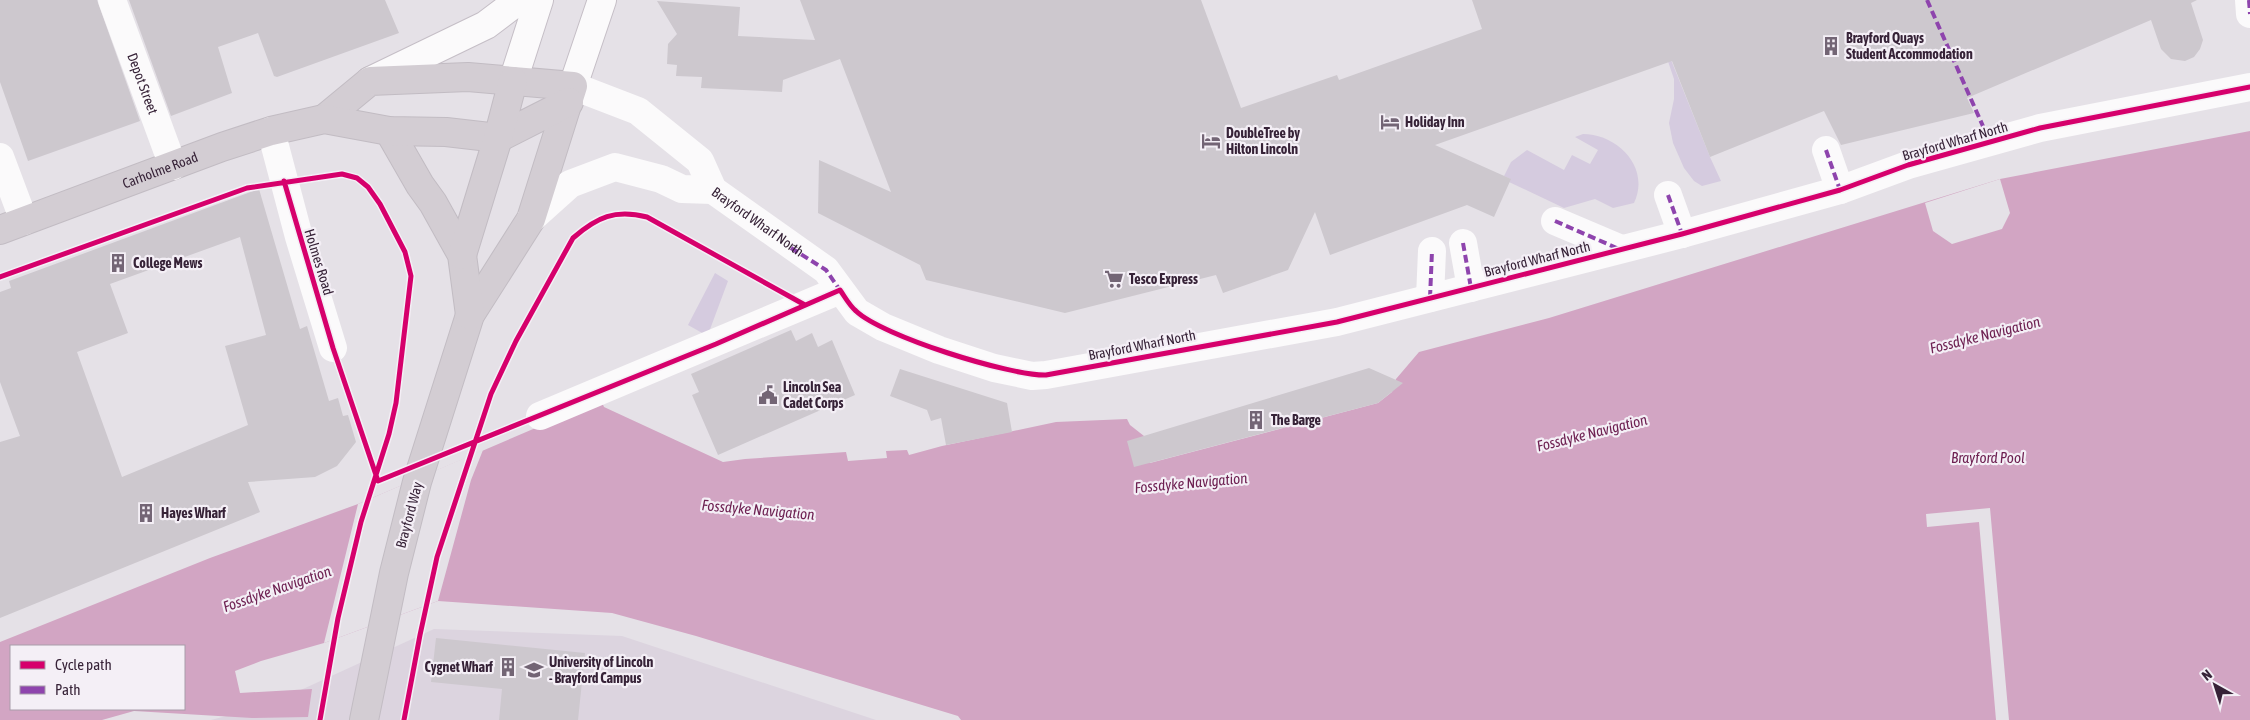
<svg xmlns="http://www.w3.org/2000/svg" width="2250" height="720" viewBox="0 0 2250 720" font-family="'Asap Condensed',sans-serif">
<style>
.built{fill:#dcd4df}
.green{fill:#d5cbdf}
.water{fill:#d2a5c3;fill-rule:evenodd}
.pier{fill:#e5e1e7}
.building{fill:#cdc8ce;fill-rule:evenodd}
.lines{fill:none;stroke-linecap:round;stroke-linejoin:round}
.secondary-casing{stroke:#c5bec6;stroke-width:30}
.primary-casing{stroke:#c2bcc3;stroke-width:30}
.street{stroke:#fbfafb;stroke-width:28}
.secondary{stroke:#fbfafb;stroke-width:28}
.primary{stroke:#d3cdd3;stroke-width:28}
.quiet{stroke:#8e44ad;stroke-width:4;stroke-dasharray:8 4;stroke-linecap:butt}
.cycleway-casing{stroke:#f4eff6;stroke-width:8}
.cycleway{stroke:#d6006c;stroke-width:5}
.labels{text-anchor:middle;stroke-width:4.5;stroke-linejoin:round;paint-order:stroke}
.poi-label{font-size:14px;font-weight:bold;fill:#362237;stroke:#f4eff6;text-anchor:start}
.street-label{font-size:14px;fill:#362237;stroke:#f4eff6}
.water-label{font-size:15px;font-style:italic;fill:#6e2152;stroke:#f4eff6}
</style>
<rect width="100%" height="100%" fill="#e5e1e7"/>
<!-- built -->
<path class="built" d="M 434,629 L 622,636 L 876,720 L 211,720 L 268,705 Z"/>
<!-- green -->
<path class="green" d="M 1647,0 L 1710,157 L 1721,181 L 1702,186 L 1694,181 L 1684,168 L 1673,143 L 1669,123 L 1674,99 L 1674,79 Z
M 1583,134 C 1617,134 1651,167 1634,203 L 1613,208 L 1595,199 L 1564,208 L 1509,182 L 1510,179 L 1504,176 L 1511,162 L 1527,150 L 1564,170 L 1572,155 L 1590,164 L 1598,150 L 1575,137 Z
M 715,273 L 728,281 L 709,332 L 704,334 L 688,325 Z"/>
<!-- water -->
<path class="water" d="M 2250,131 L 2250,720 L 961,720 L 958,716 L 696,636 L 612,613 L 438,601 L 324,643 L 261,661 L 235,671 L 240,693 L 312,689 L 308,717 L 252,718 L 134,711 L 102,720 L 0,720 L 0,642 L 210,558 L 358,504 L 601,400 L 604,407 L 723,462 L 745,459 L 846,452 L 848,461 L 887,458 L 886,451 L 907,450 L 909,455 L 942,446 L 1056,422 L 1127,419 L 1130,425 L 1144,436 L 1150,463 L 1378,403 L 1392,392 L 1396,379 L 1419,352 L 1549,318 L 2000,179 ZM 11,646 L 184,646 L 184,709 L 11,709 Z"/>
<!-- pier -->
<path class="pier" d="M 2000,179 L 2010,213 L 2002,229 L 1952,244 L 1933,231 L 1925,203 Z
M 483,450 L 471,480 L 438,601 L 324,643 L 358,504 Z
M 1990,508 L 2009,720 L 1996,720 L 1979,522 L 1927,527 L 1926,514 Z"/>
<!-- building -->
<path class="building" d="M 0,0 L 97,0 L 140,121 L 28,161 L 0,82 Z
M 129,0 L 385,0 L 399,33 L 277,77 L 274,76 L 258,33 L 218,47 L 232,93 L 171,116 Z
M 800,0 L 1201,0 L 1241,108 L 1337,75 L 1339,80 L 1482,29 L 1472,0 L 2197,0 L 2191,3 L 2203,40 L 2200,49 L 2194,57 L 2185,61 L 2171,59 L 2161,49 L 2151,20 L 1967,98 L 1974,113 L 1841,145 L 1824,111 L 1710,157 L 1672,61 L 1435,145 L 1511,179 L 1494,217 L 1467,205 L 1330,255 L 1315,212 L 1288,270 L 1223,293 L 1216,275 L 1065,313 L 926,280 L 920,265 L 818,213 L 819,160 L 891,192 L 840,59 L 783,80 L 782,92 L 701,88 L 702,77 L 676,76 L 677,65 L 667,64 L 668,44 L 677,34 L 657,1 L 740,7 L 738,36 L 815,40 Z
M 259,189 L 300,329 L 307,326 L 329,401 L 338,398 L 343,416 L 348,415 L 356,442 L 337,466 L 315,477 L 248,482 L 260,512 L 0,618 L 0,442 L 20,436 L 0,382 L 0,292 L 11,288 L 9,281 ZM 240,237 L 266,335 L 225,346 L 248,425 L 122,477 L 77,352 L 128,333 L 110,284 Z
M 791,330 L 796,341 L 812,333 L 818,347 L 832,340 L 855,395 L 718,455 L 692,395 L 699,392 L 691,374 Z
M 1369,368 L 1403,383 L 1378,403 L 1134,467 L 1127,441 Z
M 900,369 L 1007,403 L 1012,432 L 946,445 L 941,418 L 931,421 L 927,410 L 890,396 Z
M 436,638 L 585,653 L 578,720 L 499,720 L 502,689 L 431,682 Z"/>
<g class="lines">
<!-- secondary casing -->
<g class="secondary-casing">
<path id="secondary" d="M 370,81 L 486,25 L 519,0
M 513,81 L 539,0
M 573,86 L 602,0"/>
</g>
<!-- primary casing -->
<g class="primary-casing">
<g id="primary">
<path d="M 324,119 L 370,81 L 468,77 L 573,86 L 531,219 L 470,315 L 417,482 L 394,573 L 364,720"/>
<path d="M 389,131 L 420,185 L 433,203 L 462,255 L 470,315"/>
<path d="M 498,138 L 569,102"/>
<path id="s3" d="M 0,230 L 222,147 L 271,131 L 324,119 L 389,131 L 446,132 L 498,138"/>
<path d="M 462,255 L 498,138 L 513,81"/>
</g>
</g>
<!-- street -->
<g class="street">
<path id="s1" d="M 112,0 L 173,166"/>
<path d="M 2249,0 L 2250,14"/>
<path id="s2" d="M 573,86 L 638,111 L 700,161 L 713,190 L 826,270 L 857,312 L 883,327 L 939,350 L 994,368 L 1032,376 L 1046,375 L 1337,322 L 1682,234 L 1840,190 L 1908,165 L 2040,128 L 2250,87"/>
<path d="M 271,131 L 299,237 L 333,348"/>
<path d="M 1826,150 L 1840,190"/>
<path d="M 0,157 L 24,221"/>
<path d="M 1668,195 L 1682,234"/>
<path d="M 531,219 L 570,184 L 615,167 L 661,179 L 682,189 L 713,190"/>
<path d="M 1555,221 L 1621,249"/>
<path d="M 1463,243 L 1471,288"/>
<path d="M 1430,298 L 1432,251"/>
<path d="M 540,416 L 840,290"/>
</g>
<!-- secondary -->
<use href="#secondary" class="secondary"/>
<!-- primary -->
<use href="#primary" class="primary"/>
<!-- quiet -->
<path class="quiet" d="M 1927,0 L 1990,142
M 2249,0 L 2250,14
M 1826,150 L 1840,190
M 1668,195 L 1682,234
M 1555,221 L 1619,249
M 1463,243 L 1471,288
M 791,248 L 826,270 L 842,293
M 1430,298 L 1432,251"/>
<!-- cycleway casing -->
<g class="cycleway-casing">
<path id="cycleway" d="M 284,181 L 333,348 L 378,481 L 716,344 L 840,290 C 845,297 849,305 856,311 C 882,336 1010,376 1046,375 L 1337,322 L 1682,234 L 1840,190 L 1908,165 L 2040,128 L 2250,87
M 0,277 L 247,188 L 342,174 L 357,178 L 368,187 L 380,204 L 405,252 L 411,276 L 396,403 L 389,434 L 361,522 L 338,618 L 320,720
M 404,720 L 420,635 L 437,557 L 491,394 L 516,341 L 573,238 C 597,217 615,209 647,217 L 805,305"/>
</g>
<!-- cycleway -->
<use href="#cycleway" class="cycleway"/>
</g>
<!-- icons -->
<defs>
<g id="building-bare" transform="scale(1.5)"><path d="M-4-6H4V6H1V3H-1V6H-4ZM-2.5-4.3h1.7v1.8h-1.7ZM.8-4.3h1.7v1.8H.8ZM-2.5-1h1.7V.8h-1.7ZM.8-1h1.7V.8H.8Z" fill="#736575" stroke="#f4eff6" stroke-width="2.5" paint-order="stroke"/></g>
<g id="hotel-bare" transform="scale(1.5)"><path d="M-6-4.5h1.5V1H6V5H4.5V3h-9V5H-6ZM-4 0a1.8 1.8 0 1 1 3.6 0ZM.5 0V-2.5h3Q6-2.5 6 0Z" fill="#736575" stroke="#f4eff6" stroke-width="2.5" paint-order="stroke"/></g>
<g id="supermarket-bare" transform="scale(1.5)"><path d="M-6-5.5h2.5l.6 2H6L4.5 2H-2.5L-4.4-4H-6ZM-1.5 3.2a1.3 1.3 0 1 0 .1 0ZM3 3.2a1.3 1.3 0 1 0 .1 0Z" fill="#736575" stroke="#f4eff6" stroke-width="2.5" paint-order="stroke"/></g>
<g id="civic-bare" transform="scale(1.5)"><path d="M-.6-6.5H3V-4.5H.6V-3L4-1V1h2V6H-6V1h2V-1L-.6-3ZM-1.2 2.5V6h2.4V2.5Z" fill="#736575" stroke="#f4eff6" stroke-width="2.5" paint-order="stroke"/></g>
<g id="university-bare" transform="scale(1.5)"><path d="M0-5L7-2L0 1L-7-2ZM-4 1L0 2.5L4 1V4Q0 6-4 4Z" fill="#736575" stroke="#f4eff6" stroke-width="2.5" paint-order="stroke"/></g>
</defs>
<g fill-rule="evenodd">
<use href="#building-bare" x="1831" y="46"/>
<use href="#hotel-bare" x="1390" y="122"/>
<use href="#hotel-bare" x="1211" y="141"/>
<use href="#building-bare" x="118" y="263"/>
<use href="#supermarket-bare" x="1114" y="279"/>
<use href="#civic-bare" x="768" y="395"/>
<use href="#building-bare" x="1256" y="420"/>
<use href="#building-bare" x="146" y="513"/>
<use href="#building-bare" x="508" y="667"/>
<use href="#university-bare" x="534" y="670"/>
</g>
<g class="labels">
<!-- poi labels -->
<g class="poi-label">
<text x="1846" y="43">Brayford Quays<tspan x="1846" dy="16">Student Accommodation</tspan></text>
<text x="1405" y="127">Holiday Inn</text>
<text x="1226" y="138">DoubleTree by<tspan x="1226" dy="16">Hilton Lincoln</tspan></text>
<text x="133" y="268">College Mews</text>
<text x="1129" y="284">Tesco Express</text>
<text x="783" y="392">Lincoln Sea<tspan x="783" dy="16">Cadet Corps</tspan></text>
<text x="1271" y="425">The Barge</text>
<text x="161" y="518">Hayes Wharf</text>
<text x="549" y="667">University of Lincoln<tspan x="549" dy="16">- Brayford Campus</tspan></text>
<text x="493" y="672" text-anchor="end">Cygnet Wharf</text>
</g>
<!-- street labels -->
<g class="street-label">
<text dy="5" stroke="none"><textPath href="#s1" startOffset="89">Depot Street</textPath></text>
<text transform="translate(1955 141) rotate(-16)" y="5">Brayford Wharf North</text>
<text dy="5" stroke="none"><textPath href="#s3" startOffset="171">Carholme Road</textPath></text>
<text dy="5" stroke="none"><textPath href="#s2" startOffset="236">Brayford Wharf North</textPath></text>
<text transform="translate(1537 259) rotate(-14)" y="5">Brayford Wharf North</text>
<text transform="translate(319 262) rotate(73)" y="5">Holmes Road</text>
<text transform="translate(1142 345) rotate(-11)" y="5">Brayford Wharf North</text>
<text transform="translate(409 515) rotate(-75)" y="5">Brayford Way</text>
</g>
<!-- water labels -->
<g class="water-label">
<text transform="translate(1985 335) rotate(-14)" y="5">Fossdyke Navigation</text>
<text transform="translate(1592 433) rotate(-14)" y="5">Fossdyke Navigation</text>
<text x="1988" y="463">Brayford Pool</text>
<text transform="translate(1191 483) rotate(-5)" y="5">Fossdyke Navigation</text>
<text transform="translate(758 510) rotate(5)" y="5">Fossdyke Navigation</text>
<text transform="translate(277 589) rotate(-19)" y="5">Fossdyke Navigation</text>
</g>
</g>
<!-- legend -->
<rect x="10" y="645" width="175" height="65" fill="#f4eff6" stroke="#a89daa"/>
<rect x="20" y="661" width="25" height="8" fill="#d6006c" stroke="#a89daa"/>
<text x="55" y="670" font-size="15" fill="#362237">Cycle path</text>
<rect x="20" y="686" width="25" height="8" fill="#8e44ad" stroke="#a89daa"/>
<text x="55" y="695" font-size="15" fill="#362237">Path</text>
<!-- north arrow -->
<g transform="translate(2215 685) rotate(321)" stroke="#f4eff6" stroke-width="4" paint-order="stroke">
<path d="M0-4L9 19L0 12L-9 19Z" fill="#362237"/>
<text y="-8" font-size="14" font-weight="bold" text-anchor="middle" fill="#362237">N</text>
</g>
</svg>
